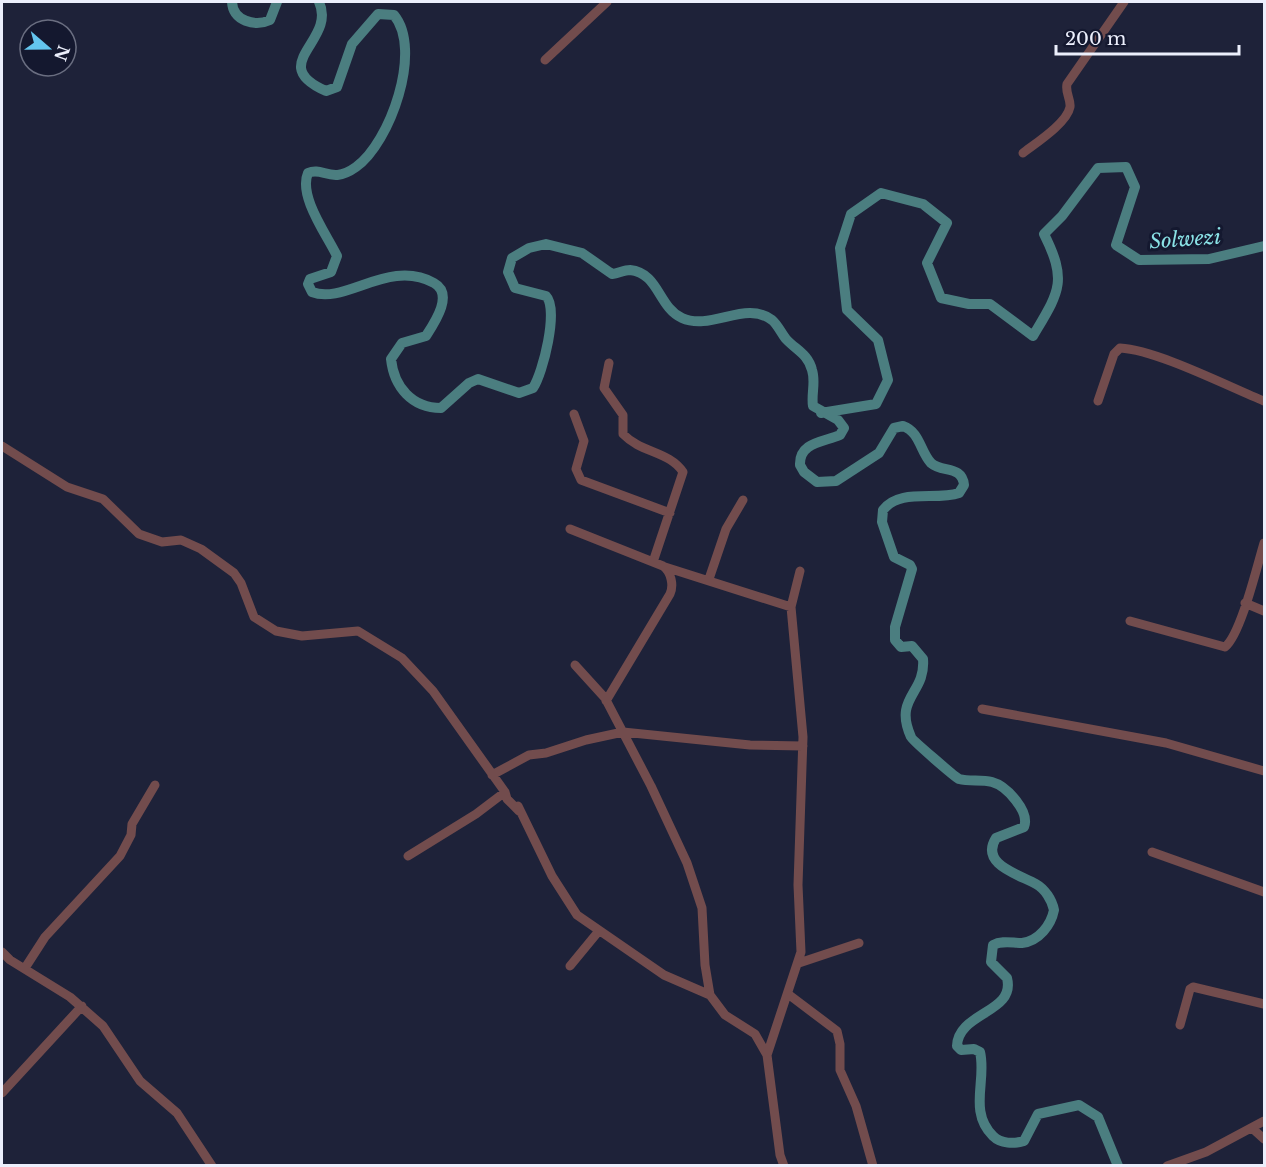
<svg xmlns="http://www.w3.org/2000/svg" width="1266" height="1167" viewBox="0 0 1266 1167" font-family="'Libre Baskerville',serif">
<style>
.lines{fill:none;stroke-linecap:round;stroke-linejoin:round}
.river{stroke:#4b7e80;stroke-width:10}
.minor{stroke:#724c4d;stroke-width:9}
.labels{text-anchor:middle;stroke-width:6;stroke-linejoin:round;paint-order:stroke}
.water-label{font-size:20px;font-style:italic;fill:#8ae2e6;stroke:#14182f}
</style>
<rect width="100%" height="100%" fill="#1e2239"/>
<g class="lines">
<!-- river -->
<path class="river" d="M 232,2 C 233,21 255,27 270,20 L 277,2
M 319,2 C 337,41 265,64 326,91 L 337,87 L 352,44 L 378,14 L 394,15 C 423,50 390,143 356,167 C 331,185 323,166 308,173 C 298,196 327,235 337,256 L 331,272 L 310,279 L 308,284 L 312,292 C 345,305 389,258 434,283 C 454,294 435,322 426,336 L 402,343 L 391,359 C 394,387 412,408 441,408 L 469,383 L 478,379 L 519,393 L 533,388 C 543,373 559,309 546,296 L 515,288 L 508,272 L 512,258 L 529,248 L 546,244 L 582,253 L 612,274 C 619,273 624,270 630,270 C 659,273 658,307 682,318 C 711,331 746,300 772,320 C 778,325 781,333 786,339 C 796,350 808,354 812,370 C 816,382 811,394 813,406 L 838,420 L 844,428 L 840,435 C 824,442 799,442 800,465 L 804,472 L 817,482 L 836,481 L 879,453 L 894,428 L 903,426 C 920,432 920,451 931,463 C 942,473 962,465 964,485 L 959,493 C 936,501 900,488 883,510 L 882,522 L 894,557 L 910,565 L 912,569 L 895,627 L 895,640 L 901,647 L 912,646 L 923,659 C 926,694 893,697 911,737 C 912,740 955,777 959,779 C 970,782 981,779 992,782 C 1007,786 1030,812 1024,827 L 996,838 C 979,865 1021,875 1036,884 C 1045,889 1052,900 1054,910 C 1051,925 1039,941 1022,943 C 1012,943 1002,940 993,945 L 991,962 L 1007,978 C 1016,1013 958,1012 957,1046 L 961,1050 L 974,1049 L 980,1052 C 987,1080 968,1111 993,1136 C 1001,1144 1014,1144 1024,1141 L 1038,1114 L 1079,1105 L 1098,1117 L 1118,1166
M 821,413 L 876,404 L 888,380 L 878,340 L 847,310 L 840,248 L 851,214 L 881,193 L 923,204 L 947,223 L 927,263 L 941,298 L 969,304 L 990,304 L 1033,336 C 1059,292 1068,282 1044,234 L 1062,216 L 1098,168 L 1126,167 L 1135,187 L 1116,245 L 1139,260 L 1209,259 L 1264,246"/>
<!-- minor -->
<path class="minor" d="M 545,60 L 607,2
M 1023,153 C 1036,143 1067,123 1070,107 C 1071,99 1065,93 1067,84 L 1124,2
M 609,363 L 604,388 L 623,415 L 623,434 C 641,453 669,451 683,472 L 653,562
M 1098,401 L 1114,354 L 1120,348 C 1157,350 1227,386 1264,401
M 574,414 L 584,441 L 576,469 L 581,480 L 670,513
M 2,446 L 67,487 L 103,499 L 139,534 L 162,542 L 181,540 L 201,549 L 234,573 L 241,583 L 254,617 L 276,631 L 302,636 L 358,631 L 402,658 L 433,691 L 505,792 L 507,799 L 519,811
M 570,529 L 663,566 C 671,572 674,585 670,594 L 606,701
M 665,567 L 791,607
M 709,579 L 726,529 L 743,500
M 1245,603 L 1264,611
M 1130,621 L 1225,647 C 1241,634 1257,566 1264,543
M 575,665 L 605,698 L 651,786 L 687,863 L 702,908 L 705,965 L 710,995 L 725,1015 L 755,1034 L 767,1055 L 780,1155 L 784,1166
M 982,709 L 1166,743 L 1264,771
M 492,775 L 529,755 L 546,753 L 586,740 L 623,732 L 750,745 L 803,746
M 518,806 L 552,876 L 577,915 L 664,975 L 710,995
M 1152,852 L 1264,892
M 408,856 L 476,814 L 505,792
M 2,952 L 10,960 L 70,997 L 103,1026 L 140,1081 L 177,1113 L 212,1166
M 799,963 L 859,943
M 570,966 L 598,932
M 25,968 L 45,937 L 120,856 L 131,835 L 132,824 L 155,785
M 788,994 L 837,1031 L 840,1044 L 840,1070 L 856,1106 L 873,1166
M 1180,1025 L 1190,989 L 1193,987 L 1264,1004
M 767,1055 L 801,952 L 798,885 L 803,737 L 791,607 L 800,571
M 2,1093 L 82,1006
M 1253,1129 L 1264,1139
M 1167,1166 L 1206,1152 L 1264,1121"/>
</g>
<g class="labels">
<!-- water labels -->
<g class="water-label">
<text transform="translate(1185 239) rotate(-4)" y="7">Solwezi</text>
</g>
</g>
<!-- border -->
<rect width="1266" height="1167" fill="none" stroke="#eceffc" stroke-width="6"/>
<!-- north arrow -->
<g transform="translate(48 48) rotate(110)"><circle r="28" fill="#14182f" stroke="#6a6e81" stroke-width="1.5"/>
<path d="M0-4.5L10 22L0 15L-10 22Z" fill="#64c5ee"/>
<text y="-9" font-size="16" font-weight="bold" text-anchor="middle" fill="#eceffc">N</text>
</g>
<!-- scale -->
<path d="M1056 45v9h183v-9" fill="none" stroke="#eceffc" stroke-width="3"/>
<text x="1065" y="45" font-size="18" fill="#eceffc" stroke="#14182f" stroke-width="4.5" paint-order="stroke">200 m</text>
</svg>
